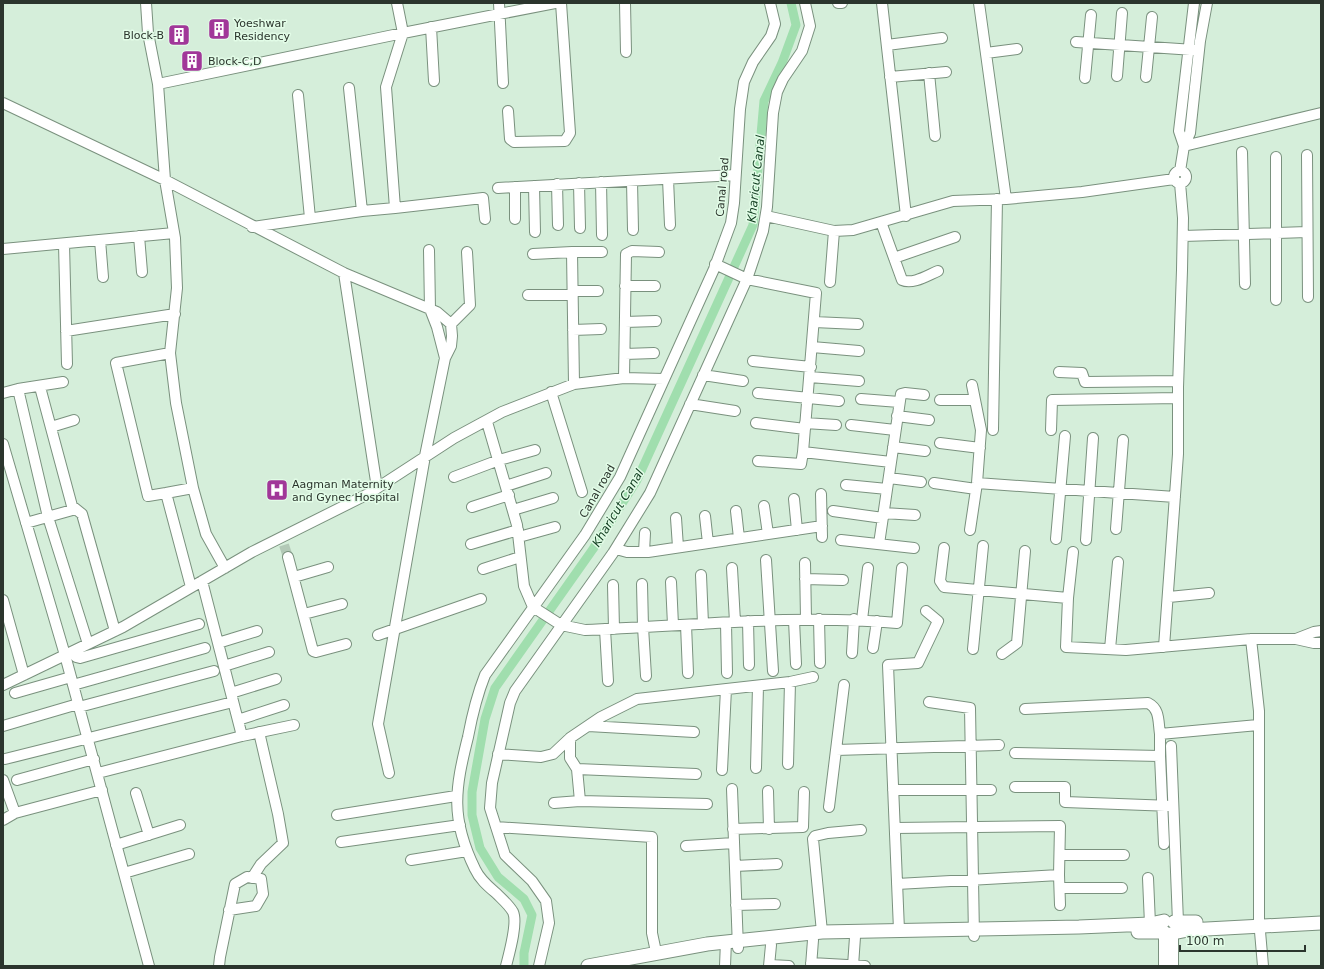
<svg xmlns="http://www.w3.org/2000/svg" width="1324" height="969" viewBox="0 0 1324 969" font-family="'DejaVu Sans',sans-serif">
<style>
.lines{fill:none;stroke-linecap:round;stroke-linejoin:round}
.canal{stroke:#a0deae;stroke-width:9}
.minor-tunnel{stroke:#b3c9b7;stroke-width:10;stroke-dasharray:10 5;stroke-linecap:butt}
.minor-casing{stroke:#7a917e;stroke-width:12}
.major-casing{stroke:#7a917e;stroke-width:15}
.minor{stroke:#fff;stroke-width:10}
.major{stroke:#fff;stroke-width:13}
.labels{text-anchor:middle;stroke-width:3;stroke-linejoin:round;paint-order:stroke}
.poi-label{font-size:11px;fill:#2b352d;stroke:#e2fce7;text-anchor:start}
.street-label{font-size:11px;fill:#2b352d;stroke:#e2fce7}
.water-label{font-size:12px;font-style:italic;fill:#113e20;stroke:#e2fce7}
</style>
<rect width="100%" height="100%" fill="#d5eeda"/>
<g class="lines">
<!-- canal -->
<path class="canal" d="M 524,966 L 524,953 L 532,915 L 524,899 L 498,877 L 480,848 L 472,815 L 472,792 L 485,719 L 495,688 L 593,549 L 637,480 L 753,225 L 764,101 L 782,63 L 796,25 L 791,3"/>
<!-- minor-tunnel -->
<path class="minor-tunnel" d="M 284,545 L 288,557"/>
<!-- minor casing -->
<g class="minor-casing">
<path id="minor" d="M 146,3 L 148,33 L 158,84 L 165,180 L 175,238 L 177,288 L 170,353 L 176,403 L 193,488 L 206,534 L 225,568
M 397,3 L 403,33 L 555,3
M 499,3 L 503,83
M 625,3 L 626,52
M 838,3 L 842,3
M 882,3 L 906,216
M 979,3 L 1006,199
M 431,27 L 434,81
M 1076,42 L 1194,50
M 887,45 L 942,38
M 986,53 L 1017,49
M 929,73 L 935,136
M 1117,76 L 1122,13
M 890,77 L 946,72
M 1146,77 L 1152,17
M 1085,78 L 1091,15
M 158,84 L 403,33 L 386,87 L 395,208 L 362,211 L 252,227
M 349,88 L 362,211
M 298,95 L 310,218
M 3,103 L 165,180 L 344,273 L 437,312 L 451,324 L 452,336 L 451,346 L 445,358 L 425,456 L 378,724 L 389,773
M 508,111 L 510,139 L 514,142 L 565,141 L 570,133 L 561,3
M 1184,146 L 1179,131 L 1194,3
M 1184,146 L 1321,113
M 1242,152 L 1245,284
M 1307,155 L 1308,297
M 1276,157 L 1276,300
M1174 177a6 6 0 1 1 12 0a6 6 0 1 1-12 0Z
M 1180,171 L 1184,146 L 1190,133 L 1200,41 L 1207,3
M 668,179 L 670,225
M 632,181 L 633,230
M 601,182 L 602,235
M 579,183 L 580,228
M 557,184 L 558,225
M 534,186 L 535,232
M 515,187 L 515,219
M 498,188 L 735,175
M 395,208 L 483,198 L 485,219
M 766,216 L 834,231 L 853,230 L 953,201 L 1006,199 L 1082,192 L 1174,179
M 881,222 L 902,280 C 913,285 928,275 938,271
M 139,236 L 142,272
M 1183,236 L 1307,232
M 100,240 L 103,277
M 64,244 L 67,364
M 3,249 L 174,233
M 429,250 L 430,309 L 437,327 L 445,358
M 572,252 L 602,252
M 533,254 L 572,252 L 574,384
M 894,258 L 955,237
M 715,264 L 747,279 L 816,293 L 803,452 L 891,462
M 344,273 L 377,488
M 830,282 L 834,231
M 625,286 L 655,286
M 573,291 L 598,291
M 528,295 L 573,295
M 625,322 L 656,321
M 814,322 L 858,324
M 451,324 L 470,305 L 467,252
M 573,330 L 601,329
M 66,331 L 175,314
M 812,347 L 859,351
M 625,354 L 654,353
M 753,361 L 811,367
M 1059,372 L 1082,373 L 1085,382 L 1178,381
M 703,375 L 743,381
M 810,377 L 859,381
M 624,378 L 626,254 L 632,251 L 659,252
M 40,387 L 72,506 L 82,514 L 115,631
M 18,389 L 63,382
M 551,392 L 582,492
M 3,393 L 18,389 L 48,517 L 88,644
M 758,393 L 839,401
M 861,399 L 899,402
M 940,400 L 975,400
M 690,404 L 735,411
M 897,416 L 929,420
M 487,422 L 517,525 L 524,586 L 533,607 L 561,625 L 585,630 C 689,626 793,614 897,623 L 902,568
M 756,423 L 805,429
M 805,423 L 836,425
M 851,425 L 895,430
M 51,427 L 74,420
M 993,430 L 997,199
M 1051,430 L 1052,400 L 1178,398
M 940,443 L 980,448
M 3,444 L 65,655 L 149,966
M 893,447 L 925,451
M 758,461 L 801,464 L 803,452
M 454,477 L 499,460 L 535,450
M 889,478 L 921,482
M 934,483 L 976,489
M 977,483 L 1175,497
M 846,485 L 887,489
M 506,486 L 546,473
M 166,493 L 148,496 L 116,363 L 170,353
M 821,494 L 822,537
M 794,499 L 797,530
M 764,506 L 768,534
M 472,507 L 509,495
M 513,510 L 553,498
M 736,511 L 739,538
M 833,511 L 883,518
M 884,513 L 915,515
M 705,516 L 708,543
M 676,518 L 678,547
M 26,523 L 76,509
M 1116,529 L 1123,440
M 970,530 L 977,483 L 981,430 L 972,385
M 519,537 L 555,527
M 1056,539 L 1065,436
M 841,540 L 914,548
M 1086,540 L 1093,438
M 471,544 L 518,530
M 879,544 L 901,394 L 905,393 L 924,395
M 944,548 L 940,581 L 944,587 L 1068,598 L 1066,647 L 1126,650 L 1251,639 L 1296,639 L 1314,643 L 1321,643
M 616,549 L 627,552 L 648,552 L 822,526
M 644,552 L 645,533
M 288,557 L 313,651 L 316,652 L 346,644
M 766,560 L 773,671
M 805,563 L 806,619
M 732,568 L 735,622
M 483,569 L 520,557
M 701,575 L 703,624
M 294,577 L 328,567
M 805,579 L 843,580
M 202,581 L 242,736
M 671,582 L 673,625
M 642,584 L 643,627 L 646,676
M 613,585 L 614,629
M 191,587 L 166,493 L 193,488
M 1169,597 L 1209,593
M 1068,598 L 1073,552
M 3,600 L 24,675
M 304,614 L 342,604
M 819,619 L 820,663
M 794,620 L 796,664
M 862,620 L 868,568
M 748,621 L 749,665
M 726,623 L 727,673
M 686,625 L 688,673
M 605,629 L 608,681
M 378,635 L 481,599
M 1251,639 L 1259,711 L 1259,920 L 1263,966
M 1296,639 L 1314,632 L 1321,631
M 218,643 L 257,631
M 1164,647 L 1178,454 L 1178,387 L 1182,270 L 1183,218 L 1180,183
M 873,648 L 877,621
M 973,649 L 983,546
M 1110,649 L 1118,562
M 72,652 L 76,657 L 80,658 L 199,624
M 852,653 L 854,619
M 1002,654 L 1017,643 L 1025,551
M 224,666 L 269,652
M 3,685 L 123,627 L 252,552 L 368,494 L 454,438 L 502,412 L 574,384 L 624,378 L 664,379
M 73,685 L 205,648
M 15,693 L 71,677
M 231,693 L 276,679
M 929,702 L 970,708 L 974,936
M 79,707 L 214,671
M 1025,709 L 1148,703 C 1160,709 1158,721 1160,734
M 238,720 L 284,705
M 3,726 L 78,704
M 588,726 L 694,732
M 570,738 L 570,758 L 577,769
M 1171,746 L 1178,922
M 836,750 L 999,745
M 1015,753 L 1160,756 L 1160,734 L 1258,725
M 498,754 L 541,757 L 553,754 L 570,738 L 601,717 L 637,699 L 790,682 L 813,677
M 1160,756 L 1164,844
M 5,759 L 233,702
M 788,764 L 790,682
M 756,768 L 758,686
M 722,770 L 726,689
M 98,773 L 242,736 L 294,725
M 696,774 L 577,769 L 580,801 L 707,804
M 3,780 L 15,813
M 17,780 L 94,759
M 1015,787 L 1065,787 L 1065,802 L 1172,806
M 732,789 L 738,948
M 893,790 L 991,790
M 768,791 L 769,829
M 136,793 L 149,835
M 554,803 L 580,801
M 829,807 L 844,685
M 337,815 L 456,796
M 3,820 L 15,813 L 102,790
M 496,827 L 652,837 L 652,933 L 656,952
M 895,828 L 1060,826 L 1059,875
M 733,829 L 803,827 L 804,792
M 341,842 L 460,825
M 116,845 L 180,825
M 686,846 L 734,843
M 1060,855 L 1124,855
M 411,860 L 467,851
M 735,866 L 777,864
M 124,873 L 189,854
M 252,878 L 261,864 L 283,843 L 278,814 L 259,732
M 1148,878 L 1150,924
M 897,884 L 1059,875 L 1060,905
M 1060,888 L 1122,888
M 736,905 L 775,904
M 899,930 L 888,665 L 918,663 L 938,621 L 926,611
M 822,932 L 813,839 L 815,836 L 828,833 L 861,830
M 811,963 L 865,966
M 770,965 L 789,966
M 219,966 L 220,957 L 235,884 L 247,877 L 261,879 L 263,894 L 256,906 L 229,910
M 506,966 C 509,954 518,923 513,912 C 509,905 503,900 497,894 C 489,887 480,880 475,869 C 450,818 455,789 468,737 C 472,716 477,695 485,675 L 585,535 L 620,477 L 714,269 L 731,223 L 734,203 L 740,109 L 744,82 L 753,62 L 771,36 L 775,24 L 770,3
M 539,966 L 549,923 L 546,901 L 532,881 L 505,855 L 490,808 L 492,783 L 510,703 L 515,691 L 613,553 L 650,493 L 747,279 L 763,231 L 767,207 L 773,113 L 777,92 L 783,79 L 802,51 L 810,26 L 805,3
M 725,966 L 726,941
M 769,966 L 771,945
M 811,966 L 813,940
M 853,966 L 855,937
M 1164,966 L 1164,932
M 1173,966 L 1173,933"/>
</g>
<!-- major casing -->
<g class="major-casing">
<path id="major" d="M 1174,922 L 1196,922
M 1138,932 L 1164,932
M 1173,933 L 1188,930 L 1321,923
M 588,966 L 707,944 L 822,932 L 1079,927 L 1150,924 L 1164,921"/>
</g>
<!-- minor -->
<use href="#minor" class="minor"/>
<!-- major -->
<use href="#major" class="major"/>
</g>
<!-- icons -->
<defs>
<g id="building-square" transform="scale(1.15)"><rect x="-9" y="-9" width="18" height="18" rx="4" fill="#a13799" stroke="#e2fce7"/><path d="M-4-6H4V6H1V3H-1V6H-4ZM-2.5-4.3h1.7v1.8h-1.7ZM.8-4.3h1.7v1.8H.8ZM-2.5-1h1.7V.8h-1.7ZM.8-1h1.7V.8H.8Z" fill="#fff"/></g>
<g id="hospital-square" transform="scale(1.15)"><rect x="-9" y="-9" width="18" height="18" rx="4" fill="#a13799" stroke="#e2fce7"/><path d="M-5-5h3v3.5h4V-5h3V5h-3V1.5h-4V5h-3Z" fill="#fff"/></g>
</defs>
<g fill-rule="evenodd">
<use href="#building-square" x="219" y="29"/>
<use href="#building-square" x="179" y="35"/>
<use href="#building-square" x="192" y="61"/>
<use href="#hospital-square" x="277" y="490"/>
</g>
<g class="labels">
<!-- poi labels -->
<g class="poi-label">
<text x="234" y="27">Yoeshwar<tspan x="234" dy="13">Residency</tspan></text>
<text x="164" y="39" text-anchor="end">Block-B</text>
<text x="208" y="65">Block-C,D</text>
<text x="292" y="488">Aagman Maternity<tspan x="292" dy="13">and Gynec Hospital</tspan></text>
</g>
<!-- street labels -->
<g class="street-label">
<text transform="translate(722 187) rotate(-85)" y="4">Canal road</text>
<text transform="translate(597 491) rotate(-60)" y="4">Canal road</text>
</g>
<!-- water labels -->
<g class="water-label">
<text transform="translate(756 179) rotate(-84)" y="4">Kharicut Canal</text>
<text transform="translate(618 508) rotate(-59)" y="4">Kharicut Canal</text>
</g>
</g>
<!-- border -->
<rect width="1324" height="969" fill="none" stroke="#2b352d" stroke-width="8"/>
<!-- scale -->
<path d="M1180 945v6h125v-6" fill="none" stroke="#2b352d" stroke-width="2"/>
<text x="1186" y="945" font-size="12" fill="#2b352d" stroke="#e2fce7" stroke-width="3" paint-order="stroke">100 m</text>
</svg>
